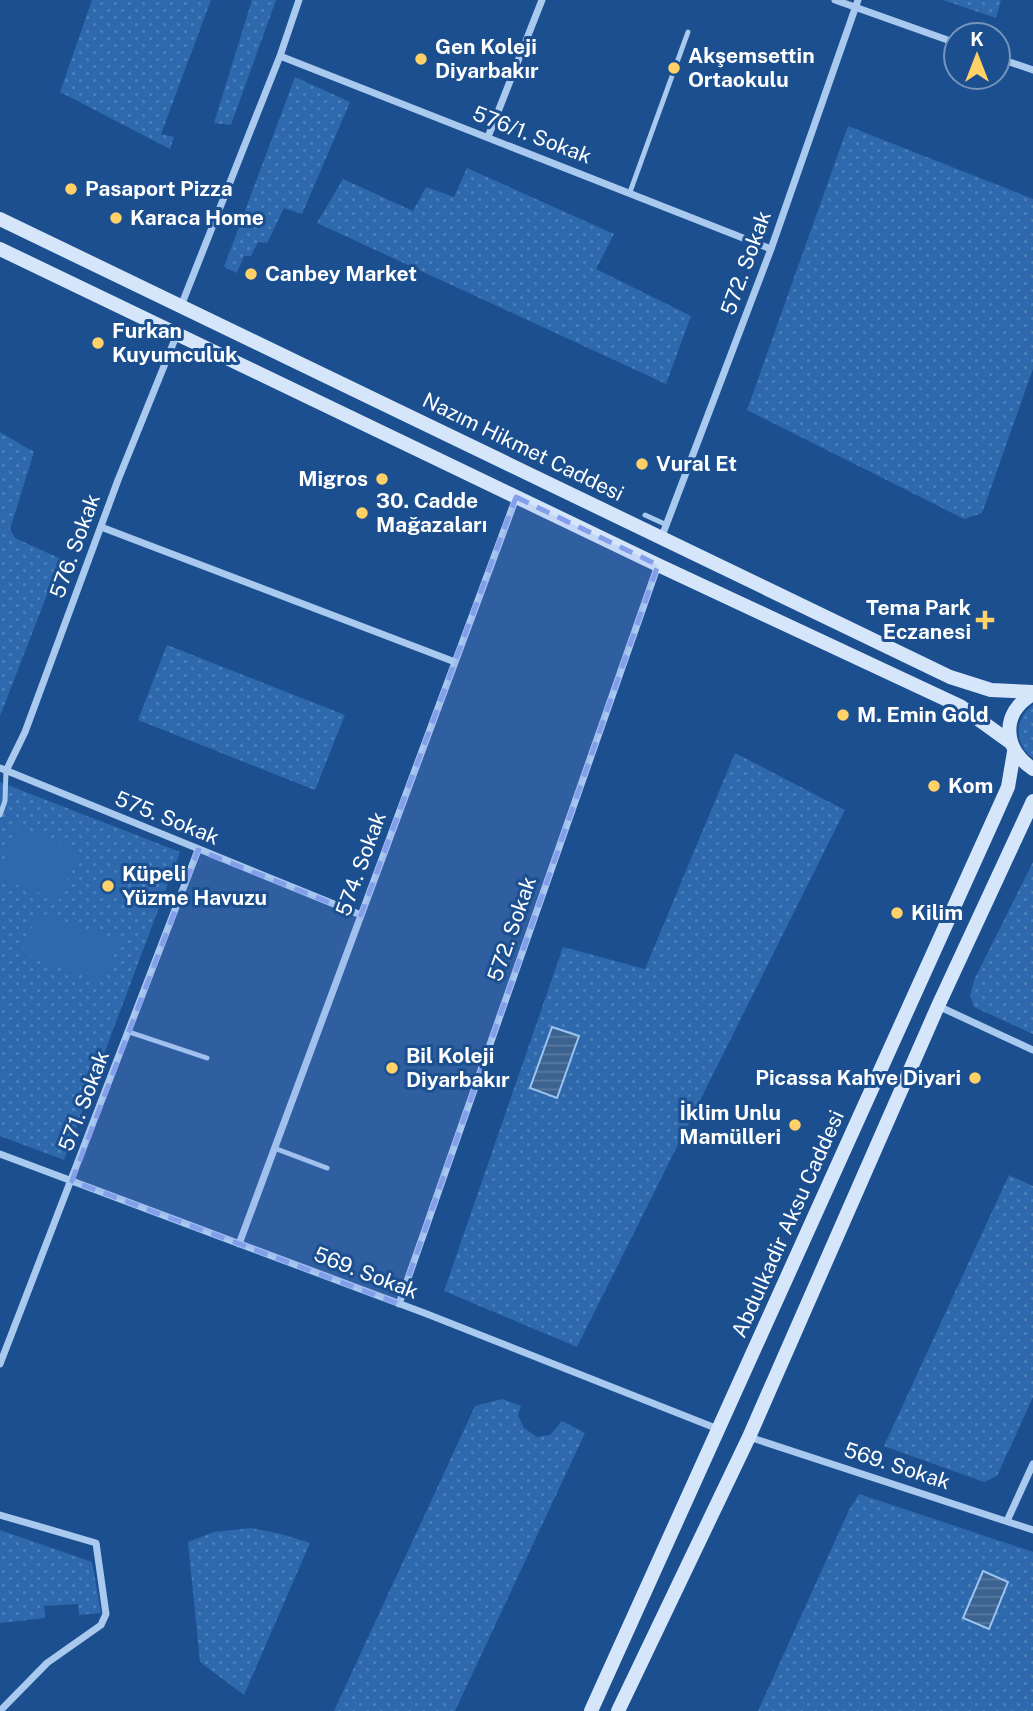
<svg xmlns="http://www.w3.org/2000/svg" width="1033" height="1711" viewBox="0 0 1033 1711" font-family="'Public Sans',sans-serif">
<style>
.green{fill:url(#green-dots)}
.pitch{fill:#2e69ad}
.water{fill:url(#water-rules);stroke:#9cc4f0;stroke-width:2}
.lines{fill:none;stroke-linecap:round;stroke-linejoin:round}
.lane{stroke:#a9c9ee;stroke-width:5}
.street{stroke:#a9c9ee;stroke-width:7}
.secondary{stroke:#d6e6fa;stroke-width:14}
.marked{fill:#839eea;fill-opacity:0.2;stroke:#839eea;stroke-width:5;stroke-dasharray:14 9;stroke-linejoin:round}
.poi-dot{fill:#ffd166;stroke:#1b4f8f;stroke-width:2.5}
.labels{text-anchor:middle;stroke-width:6;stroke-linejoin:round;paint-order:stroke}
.poi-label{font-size:21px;font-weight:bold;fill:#fff;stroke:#1b4f8f;text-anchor:start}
.street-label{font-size:21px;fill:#fff;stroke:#1b4f8f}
</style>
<defs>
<pattern id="green-dots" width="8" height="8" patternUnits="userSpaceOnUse" patternTransform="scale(1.75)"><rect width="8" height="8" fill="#2e69ad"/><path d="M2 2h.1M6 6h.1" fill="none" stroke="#4d80b9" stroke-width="1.8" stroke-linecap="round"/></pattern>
<pattern id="water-rules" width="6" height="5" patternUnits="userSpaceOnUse" patternTransform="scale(1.75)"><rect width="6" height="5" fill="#3c6290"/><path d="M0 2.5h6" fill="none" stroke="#597aa1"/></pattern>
</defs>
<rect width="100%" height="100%" fill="#1b4f8f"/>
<!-- green -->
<path class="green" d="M 92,0 L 211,0 L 161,134 L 174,137 L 170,149 L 60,92 Z
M 252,0 L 276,0 L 231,125 L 214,123 Z
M 943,0 L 1001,0 L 996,18 Z
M 295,77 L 350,102 L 302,214 L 284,208 L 267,243 L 258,242 L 251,256 L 244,256 L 237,273 L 224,267 Z
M 848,126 L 1033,199 L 1033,369 L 982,513 L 964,519 L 747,410 Z
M 467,168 L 614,234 L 596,269 L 691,316 L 666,384 L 317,223 L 343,179 L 413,211 L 426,187 L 454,197 Z
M 0,432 L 34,452 L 10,529 L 15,538 L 61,559 L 0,716 Z
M 167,645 L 345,715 L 315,790 L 138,720 Z
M 1033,705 L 1033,758 C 1014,745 1014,718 1033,705 Z
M 735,753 L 845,810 L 577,1347 L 444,1291 L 563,947 L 645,969 Z
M 0,782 L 180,852 L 64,1160 L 0,1136 Z
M 1033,862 L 1033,1034 L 974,1007 L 970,995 L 975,978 Z
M 1009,1175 L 1033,1186 L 1033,1397 L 997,1476 L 984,1482 L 884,1446 Z
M 502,1399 L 521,1406 L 518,1415 L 524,1428 L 537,1437 L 550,1435 L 562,1421 L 585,1433 L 455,1711 L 334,1711 L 475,1406 Z
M 859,1494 L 1033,1552 L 1033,1711 L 758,1711 L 849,1510 Z
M 251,1528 L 281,1534 L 310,1543 L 244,1695 L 200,1662 L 188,1542 L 214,1532 Z
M 0,1530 L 92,1562 L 101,1613 L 79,1615 L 78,1604 L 44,1606 L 45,1618 L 0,1623 Z"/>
<!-- pitch -->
<path class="pitch" d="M 17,828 L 78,849 L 59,900 L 0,879 L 0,871 Z
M 37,912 L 118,941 L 103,982 L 22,953 Z"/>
<!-- water -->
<path class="water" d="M 552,1027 L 579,1036 L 557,1098 L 530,1088 Z
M 983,1571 L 1008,1582 L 989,1629 L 963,1618 Z"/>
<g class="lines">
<!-- lane -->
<path class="lane" d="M 630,192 L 688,32
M 645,515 L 667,525
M 0,815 L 5,801 L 6,771
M 129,1032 L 207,1058
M 274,1148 L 327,1168"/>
<!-- street -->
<path class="street" d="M 835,0 L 956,43
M 280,56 L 771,249
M 998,58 L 1033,70
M 488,137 L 542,0
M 181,306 L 280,56 L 299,0
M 101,527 L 455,662
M 662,536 L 771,249 L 858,0
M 0,768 L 361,915
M 6,771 L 25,732 L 118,480 L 177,334
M 938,1006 L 1033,1050
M 0,1154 L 427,1314 L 718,1429
M 239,1244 L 516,498
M 399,1304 L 658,565
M 0,1364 L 198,850
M 749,1437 L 1033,1530
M 0,1515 L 96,1543 L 106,1614 L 101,1625 L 47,1663 L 0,1711
M 1007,1521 L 1033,1464"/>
<!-- secondary -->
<path class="secondary" d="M 0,219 L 950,677 L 991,690 L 1033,692
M 0,249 L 658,565 L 960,706 L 1010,742
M 1033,694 C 1000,713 1003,749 1033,769
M 591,1711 L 991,825 L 1008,787 L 1014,752
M 618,1711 L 749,1437 L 938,1006 L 1033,801"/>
</g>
<!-- marked area -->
<path class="marked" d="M 516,497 L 658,565 L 399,1304 L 72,1181 L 198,850 L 361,915 Z"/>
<!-- markers -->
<g class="poi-dot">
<circle cx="421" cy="59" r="7"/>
<circle cx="674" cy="68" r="7"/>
<circle cx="71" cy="189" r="7"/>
<circle cx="116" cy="218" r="7"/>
<circle cx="251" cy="274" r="7"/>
<circle cx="98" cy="343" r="7"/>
<circle cx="642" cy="464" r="7"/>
<circle cx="382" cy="479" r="7"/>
<circle cx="362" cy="513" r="7"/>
<path d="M981.5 609.5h7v7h7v7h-7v7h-7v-7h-7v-7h7z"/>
<circle cx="843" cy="715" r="7"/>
<circle cx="934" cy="786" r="7"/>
<circle cx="108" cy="886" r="7"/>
<circle cx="897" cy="913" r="7"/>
<circle cx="392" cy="1068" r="7"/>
<circle cx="975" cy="1078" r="7"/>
<circle cx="795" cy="1125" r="7"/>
</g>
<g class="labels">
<!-- poi labels -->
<g class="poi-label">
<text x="435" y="54">Gen Koleji<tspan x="435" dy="24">Diyarbakır</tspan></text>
<text x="688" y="63">Akşemsettin<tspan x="688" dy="24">Ortaokulu</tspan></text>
<text x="85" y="196">Pasaport Pizza</text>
<text x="130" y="225">Karaca Home</text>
<text x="265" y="281">Canbey Market</text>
<text x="112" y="338">Furkan<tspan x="112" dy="24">Kuyumculuk</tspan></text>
<text x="656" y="471">Vural Et</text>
<text x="368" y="486" text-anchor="end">Migros</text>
<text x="376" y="508">30. Cadde<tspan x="376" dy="24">Mağazaları</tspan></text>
<text x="971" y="615" text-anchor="end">Tema Park<tspan x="971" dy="24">Eczanesi</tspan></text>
<text x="857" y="722">M. Emin Gold</text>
<text x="948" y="793">Kom</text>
<text x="122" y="881">Küpeli<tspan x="122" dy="24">Yüzme Havuzu</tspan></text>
<text x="911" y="920">Kilim</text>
<text x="406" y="1063">Bil Koleji<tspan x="406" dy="24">Diyarbakır</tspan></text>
<text x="961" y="1085" text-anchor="end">Picassa Kahve Diyari</text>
<text x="781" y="1120" text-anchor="end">İklim Unlu<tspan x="781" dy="24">Mamülleri</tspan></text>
</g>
<!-- street labels -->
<g class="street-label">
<text transform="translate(532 135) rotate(21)" y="7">576/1. Sokak</text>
<text transform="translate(746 263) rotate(-70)" y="7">572. Sokak</text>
<text transform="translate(523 447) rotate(26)" y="7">Nazım Hikmet Caddesi</text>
<text transform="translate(75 546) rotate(-70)" y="7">576. Sokak</text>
<text transform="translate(167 818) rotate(22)" y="7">575. Sokak</text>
<text transform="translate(361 864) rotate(-70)" y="7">574. Sokak</text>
<text transform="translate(512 929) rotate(-71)" y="7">572. Sokak</text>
<text transform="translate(84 1101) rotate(-69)" y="7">571. Sokak</text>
<text transform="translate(788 1224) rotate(-66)" y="7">Abdulkadir Aksu Caddesi</text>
<text transform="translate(366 1273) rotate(21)" y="7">569. Sokak</text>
<text transform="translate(897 1466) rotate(18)" y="7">569. Sokak</text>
</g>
</g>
<!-- north arrow -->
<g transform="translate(977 56)"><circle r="33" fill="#1b4f8f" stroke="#7695bc" stroke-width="2"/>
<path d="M0-5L12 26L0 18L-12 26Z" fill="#ffd166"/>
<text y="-10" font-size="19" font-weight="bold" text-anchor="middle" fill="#ffffff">K</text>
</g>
</svg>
